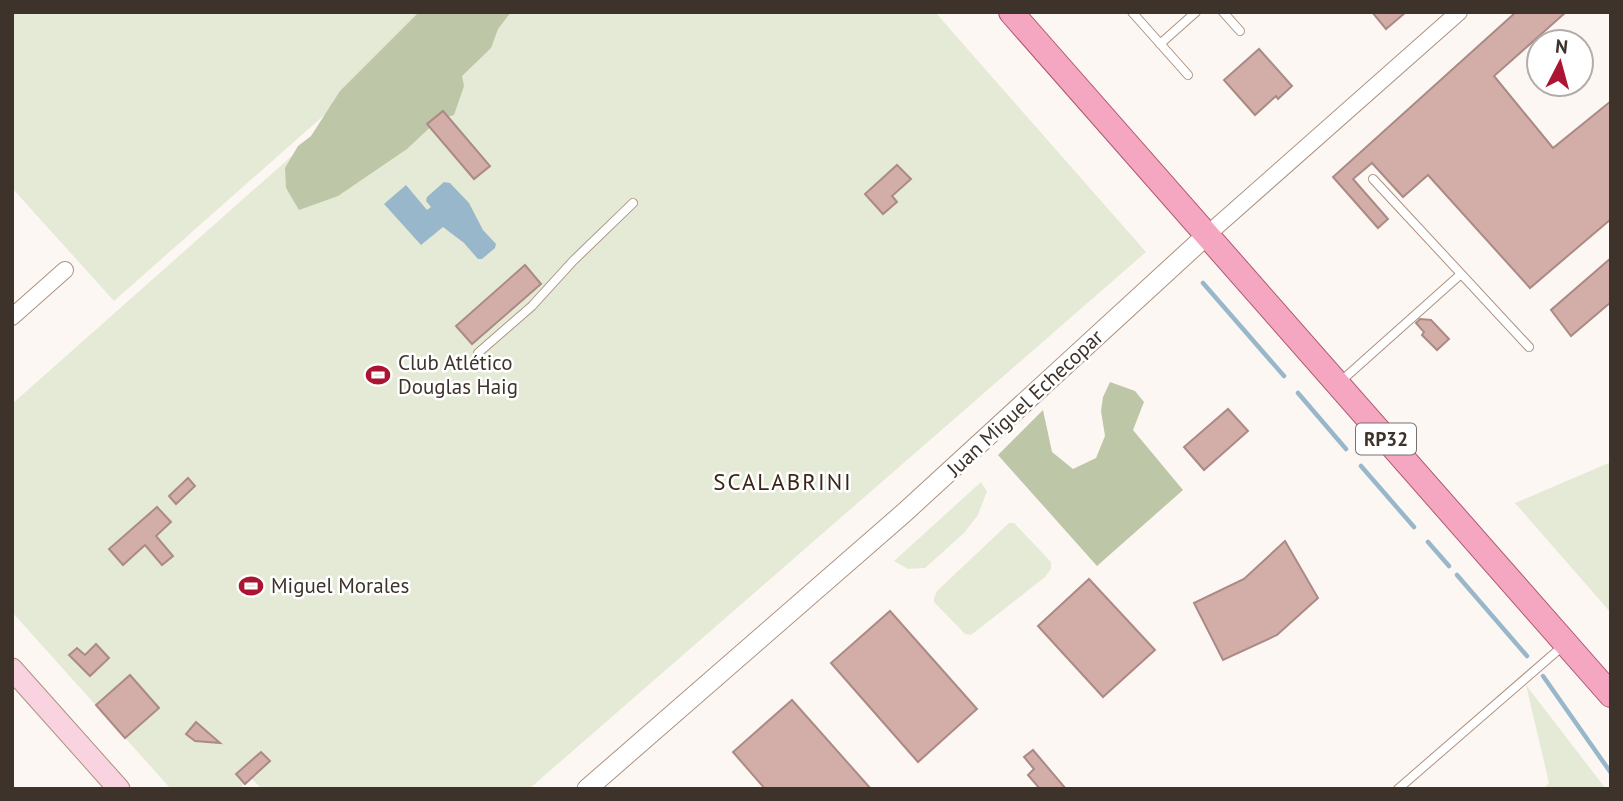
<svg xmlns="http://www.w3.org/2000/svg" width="1623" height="801" viewBox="0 0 1623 801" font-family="'PT Sans',sans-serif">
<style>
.green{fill:#e5ead6}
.forest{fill:#bdc6a6}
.water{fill:#99b7cb}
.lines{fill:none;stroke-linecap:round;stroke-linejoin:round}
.stream{stroke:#99b7cb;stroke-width:4.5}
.building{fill:#d3aea9;stroke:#ab8a85;stroke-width:2}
.service-casing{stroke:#ad9280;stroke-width:10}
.minor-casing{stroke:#ad9280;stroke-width:18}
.tertiary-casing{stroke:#ad9280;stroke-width:21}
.secondary-casing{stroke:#ad9280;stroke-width:23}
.primary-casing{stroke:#b15871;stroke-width:26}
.service{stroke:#fff;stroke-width:8}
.minor{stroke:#fff;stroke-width:16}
.tertiary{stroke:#fff;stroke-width:19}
.secondary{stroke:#fad3e0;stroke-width:21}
.primary{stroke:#f5a7c1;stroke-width:24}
.labels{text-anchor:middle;stroke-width:5;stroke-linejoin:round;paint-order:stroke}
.shield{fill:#fff;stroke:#78706b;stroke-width:2}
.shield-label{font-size:19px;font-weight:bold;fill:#3e332b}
.poi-label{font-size:21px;fill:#3e332b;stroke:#fff;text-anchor:start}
.street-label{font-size:21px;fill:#3e332b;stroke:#fff}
.neighbourhood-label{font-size:23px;letter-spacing:2px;fill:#3b2516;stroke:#fff}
</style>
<rect width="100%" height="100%" fill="#fdf7f3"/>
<!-- green -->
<path class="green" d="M 12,12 L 431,12 L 435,17 L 114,301 L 12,188 Z
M 454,12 L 935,12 L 1146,252 L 529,789 L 262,789 L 251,778 L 239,789 L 171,789 L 12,612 L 12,404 Z
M 1611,462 L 1611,613 L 1515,503 Z
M 981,482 L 987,491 L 978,515 L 964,533 L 925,568 L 908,569 L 894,561 Z
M 1009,523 L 1014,523 L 1051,562 L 1051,569 L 1045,577 L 971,635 L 965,634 L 934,602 L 934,598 L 937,591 Z
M 1526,685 L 1606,789 L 1543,789 L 1549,783 Z"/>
<!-- forest -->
<path class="forest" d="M 419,12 L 511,12 L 498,29 L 491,48 L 462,76 L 464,86 L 454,115 L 439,119 L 407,149 L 338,196 L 299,210 L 286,188 L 285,168 L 298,146 L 311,136 L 340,91 Z
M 1110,382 L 1135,391 L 1144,402 L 1133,430 L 1183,490 L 1097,566 L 998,455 L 1043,410 L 1052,452 L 1073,469 L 1096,458 L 1105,436 L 1101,411 L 1103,397 Z"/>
<!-- water -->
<path class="water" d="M 444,182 L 450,183 L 469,203 L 483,230 L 496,244 L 495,248 L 482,259 L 478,259 L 464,243 L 443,227 L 421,245 L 384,204 L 406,185 L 427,210 L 431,207 L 426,201 L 427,197 Z"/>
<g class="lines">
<!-- stream -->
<path class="stream" d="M 1203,283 L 1284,376
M 1298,393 L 1346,449
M 1361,466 L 1414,527
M 1428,542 L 1449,566
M 1457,575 L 1527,656
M 1543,676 L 1611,773"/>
</g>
<!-- building -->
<path class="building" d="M 1372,12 L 1406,12 L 1386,29 Z
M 1516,12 L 1566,12 L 1494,76 L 1553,148 L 1611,101 L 1611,219 L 1530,288 L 1428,175 L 1403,197 L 1372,163 L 1353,179 L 1388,219 L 1378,228 L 1333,177 Z
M 1259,49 L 1292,86 L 1278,99 L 1276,96 L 1255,115 L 1224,80 Z
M 443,111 L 490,166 L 474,179 L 427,124 Z
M 897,165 L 911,179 L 892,196 L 897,202 L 883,214 L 865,194 Z
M 1611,258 L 1611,302 L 1571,336 L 1551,310 Z
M 525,265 L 541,284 L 472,344 L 456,326 Z
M 1420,319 L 1431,320 L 1449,339 L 1437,350 L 1422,335 L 1424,332 L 1416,323 Z
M 1228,409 L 1248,431 L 1204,470 L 1184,447 Z
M 188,478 L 195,486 L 176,504 L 169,496 Z
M 157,507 L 171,522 L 156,536 L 173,556 L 162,565 L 145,545 L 123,565 L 109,549 Z
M 1285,541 L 1318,598 L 1277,635 L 1223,660 L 1194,603 L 1244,579 Z
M 1089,579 L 1155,650 L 1103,697 L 1038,626 Z
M 890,611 L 977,709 L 918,762 L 831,663 Z
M 96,644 L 109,658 L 90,676 L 69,655 L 77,648 L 85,655 Z
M 130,675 L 159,708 L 125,738 L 96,705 Z
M 792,700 L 871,789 L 765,789 L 733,752 Z
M 196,722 L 220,743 L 195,741 L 186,734 Z
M 1033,750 L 1066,789 L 1040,789 L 1028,775 L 1034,769 L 1024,757 Z
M 261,752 L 270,761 L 245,784 L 236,774 Z"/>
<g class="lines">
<!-- service casing -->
<g class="service-casing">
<path id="service" d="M 1132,12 L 1188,75
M 1223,12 L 1240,31
M 1160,44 L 1196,12
M 1373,179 L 1529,347
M 478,353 L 532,306 L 573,261 L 633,203
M 1340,382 L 1461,274
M 1398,789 L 1564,645"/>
</g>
<!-- minor casing -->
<g class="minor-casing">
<path id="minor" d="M 1208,234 L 1459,12
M 12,317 L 65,270"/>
</g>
<!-- tertiary casing -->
<g class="tertiary-casing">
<path id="tertiary" d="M 587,789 L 905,512 L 1208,234"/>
</g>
<!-- secondary casing -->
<g class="secondary-casing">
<path id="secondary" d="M 12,669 L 119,789"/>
</g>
<!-- primary casing -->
<g class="primary-casing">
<path id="primary" d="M 1011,12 L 1611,695"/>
</g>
<!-- service -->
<use href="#service" class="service"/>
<!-- minor -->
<use href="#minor" class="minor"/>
<!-- tertiary -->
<use href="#tertiary" class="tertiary"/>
<!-- secondary -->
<use href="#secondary" class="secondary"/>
<!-- primary -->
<use href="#primary" class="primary"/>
</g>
<!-- icons -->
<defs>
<g id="stadium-bare" transform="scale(1.89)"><path d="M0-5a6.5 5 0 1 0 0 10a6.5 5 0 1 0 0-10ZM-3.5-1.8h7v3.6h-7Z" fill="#ab1532" stroke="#fff" stroke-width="2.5" paint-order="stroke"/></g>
</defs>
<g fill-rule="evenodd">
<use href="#stadium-bare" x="378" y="375"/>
<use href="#stadium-bare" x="251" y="586"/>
</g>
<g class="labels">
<!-- shield labels -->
<rect class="shield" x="1356" y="423.5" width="60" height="31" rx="5"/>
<g class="shield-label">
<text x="1386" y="446">RP32</text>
</g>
<!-- poi labels -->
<g class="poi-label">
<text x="398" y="370">Club Atlético<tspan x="398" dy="24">Douglas Haig</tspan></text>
<text x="271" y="593">Miguel Morales</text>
</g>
<!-- street labels -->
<g class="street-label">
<text transform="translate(1025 403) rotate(-43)" y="7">Juan Miguel Echecopar</text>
</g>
<!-- neighbourhood labels -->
<g class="neighbourhood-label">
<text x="783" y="490">SCALABRINI</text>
</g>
</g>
<!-- border -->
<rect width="1623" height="801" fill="none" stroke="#3e332b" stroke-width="28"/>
<!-- north arrow -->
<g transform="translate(1560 63) rotate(6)"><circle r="33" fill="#ffffff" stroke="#b2adaa" stroke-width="2"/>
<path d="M0-5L12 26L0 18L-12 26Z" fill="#ab1532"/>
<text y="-10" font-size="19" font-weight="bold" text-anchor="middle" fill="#3e332b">N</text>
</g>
</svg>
